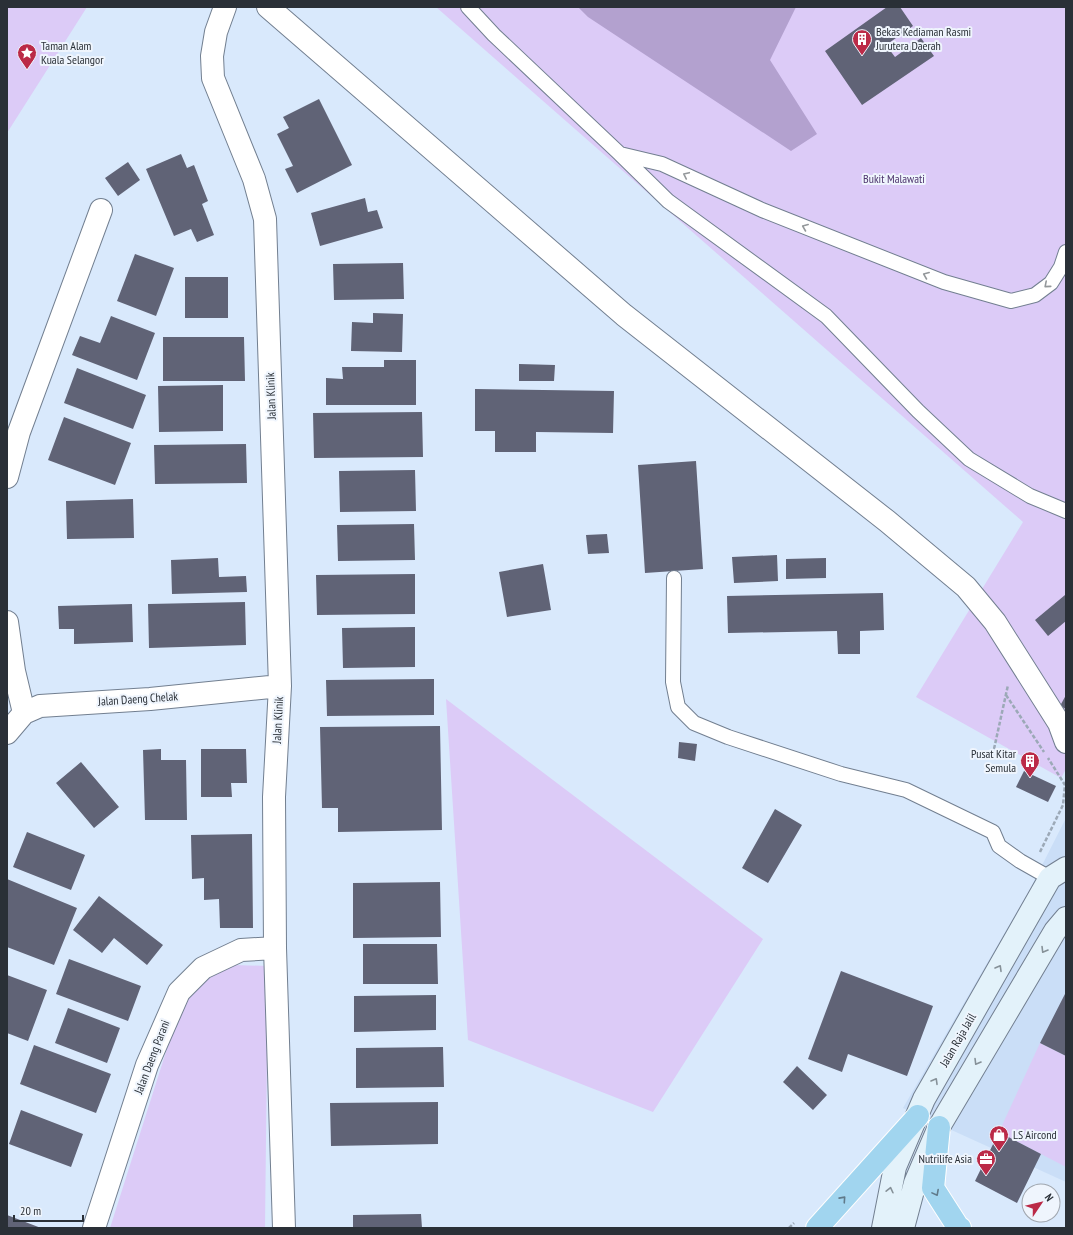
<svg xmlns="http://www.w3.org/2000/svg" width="1073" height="1235" viewBox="0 0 1073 1235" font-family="'PT Sans Narrow',sans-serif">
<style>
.built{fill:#cadef7}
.green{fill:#dccbf7}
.forest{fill:#b3a1cf}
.building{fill:#606376}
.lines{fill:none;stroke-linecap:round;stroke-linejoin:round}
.lane-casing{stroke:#727f90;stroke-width:16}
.street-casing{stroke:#727f90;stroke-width:24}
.secondary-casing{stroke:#727f90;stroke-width:24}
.highway-casing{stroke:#fff;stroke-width:24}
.path{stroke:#9ca9b7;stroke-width:2.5;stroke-dasharray:4 2;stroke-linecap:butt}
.lane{stroke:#fff;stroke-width:14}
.street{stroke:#fff;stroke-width:22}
.secondary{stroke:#e3f2fa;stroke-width:22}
.highway{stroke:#a1d5ef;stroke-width:22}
.oneway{stroke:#94989b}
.oneway2{stroke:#869198}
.oneway3{stroke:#607a8a}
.labels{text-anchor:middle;stroke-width:4;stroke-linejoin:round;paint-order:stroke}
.poi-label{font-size:12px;fill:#2a3037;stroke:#eff5fd;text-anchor:start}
.park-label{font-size:12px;fill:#4e356e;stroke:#eff5fd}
.street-label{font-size:12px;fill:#2a3037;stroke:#eff5fd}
</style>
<rect width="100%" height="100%" fill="#d9e9fc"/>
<!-- built -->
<path class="built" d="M 1066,818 L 1066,1182 L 903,1108 L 1030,889 Z"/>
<!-- green -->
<path class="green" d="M 7,7 L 87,7 L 7,133 Z
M 436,7 L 1066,7 L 1066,769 L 1061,778 L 916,697 L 1023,522 Z
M 446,699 L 763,939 L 653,1112 L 468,1040 Z
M 234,965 L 268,966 L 265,1228 L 110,1228 L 178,1014 L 195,984 Z
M 1040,1043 L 1066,1056 L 1066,1167 L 999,1132 Z"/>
<!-- forest -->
<path class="forest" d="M 578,7 L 796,7 L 770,60 L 817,134 L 791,151 L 588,17 Z"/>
<!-- building -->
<path class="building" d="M 887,7 L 900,7 L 913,26 L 886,45 L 895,57 L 921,38 L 934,56 L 862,105 L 825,51 Z
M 319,99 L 352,165 L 297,193 L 285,169 L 293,166 L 277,134 L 289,128 L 283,117 Z
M 181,154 L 187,168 L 194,165 L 208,201 L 202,204 L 214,235 L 197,242 L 191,229 L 174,236 L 146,169 Z
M 128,162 L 140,180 L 118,196 L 105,178 Z
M 365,198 L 368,212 L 377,210 L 383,228 L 320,246 L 311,213 Z
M 135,254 L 174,268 L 156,316 L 117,301 Z
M 403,263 L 404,299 L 334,300 L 333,264 Z
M 185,277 L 228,277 L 228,318 L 185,318 Z
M 373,313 L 403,314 L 402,352 L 351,351 L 352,322 L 373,323 Z
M 111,316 L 155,333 L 137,380 L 72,355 L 80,336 L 100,343 Z
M 163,337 L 244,337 L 245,381 L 163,381 Z
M 384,360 L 416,360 L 416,405 L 326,405 L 326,378 L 343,379 L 342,367 L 384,367 Z
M 519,364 L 555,365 L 554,381 L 519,381 Z
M 77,368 L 146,395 L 133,429 L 64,403 Z
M 223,385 L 223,431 L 159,432 L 158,386 Z
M 475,389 L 614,391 L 613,433 L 536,432 L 536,452 L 495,452 L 495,431 L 475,431 Z
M 422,412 L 423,457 L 314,458 L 313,413 Z
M 64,417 L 131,443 L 115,485 L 48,460 Z
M 246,444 L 247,483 L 155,484 L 154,445 Z
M 696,461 L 703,569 L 645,573 L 638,465 Z
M 415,470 L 416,511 L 340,512 L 339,471 Z
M 133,499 L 134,538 L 67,539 L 66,501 Z
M 414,524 L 415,560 L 338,561 L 337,525 Z
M 607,534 L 609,553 L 588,554 L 586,535 Z
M 777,555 L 778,581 L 734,583 L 732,557 Z
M 218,558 L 219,577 L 246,576 L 247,592 L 172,594 L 171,560 Z
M 826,558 L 826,578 L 786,579 L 786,559 Z
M 543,564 L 551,610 L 507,617 L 499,572 Z
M 415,574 L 415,614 L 317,615 L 316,575 Z
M 883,593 L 884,630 L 860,631 L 860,654 L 838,654 L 837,631 L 728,633 L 727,596 Z
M 1065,595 L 1066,621 L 1048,636 L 1035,620 Z
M 245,602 L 246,645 L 149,648 L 148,604 Z
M 132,604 L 133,642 L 74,644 L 74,629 L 59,629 L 58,606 Z
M 415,627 L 415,667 L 343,668 L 342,628 Z
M 434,679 L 434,715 L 327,716 L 326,680 Z
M 1066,695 L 1066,709 L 1060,706 Z
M 440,726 L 442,830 L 338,832 L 338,808 L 322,808 L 320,727 Z
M 679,742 L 697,744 L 695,761 L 678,758 Z
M 161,749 L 161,760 L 186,760 L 187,820 L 145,820 L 143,750 Z
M 201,749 L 246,749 L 247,783 L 231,783 L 232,797 L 201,797 Z
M 81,762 L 119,807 L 94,828 L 56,783 Z
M 1024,771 L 1056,786 L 1048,802 L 1016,787 Z
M 775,809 L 802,825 L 768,883 L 742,868 Z
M 27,832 L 85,855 L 71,890 L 13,867 Z
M 252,834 L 253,928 L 220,928 L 219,899 L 204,900 L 204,878 L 192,879 L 191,835 Z
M 7,879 L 77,908 L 54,965 L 7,947 Z
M 440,882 L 441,937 L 353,938 L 353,883 Z
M 99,896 L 163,945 L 147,965 L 114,938 L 102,953 L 73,930 Z
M 363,944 L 437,944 L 438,984 L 363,984 Z
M 69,959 L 141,986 L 128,1021 L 56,994 Z
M 841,971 L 933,1006 L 907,1076 L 848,1054 L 842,1072 L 808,1059 Z
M 7,975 L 47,990 L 28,1041 L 7,1033 Z
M 1066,992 L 1066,1056 L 1040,1043 Z
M 436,995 L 436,1030 L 354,1032 L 354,996 Z
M 68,1008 L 120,1028 L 107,1063 L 55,1043 Z
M 34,1045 L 111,1074 L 96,1113 L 20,1084 Z
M 443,1047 L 444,1087 L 356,1088 L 356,1048 Z
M 797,1066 L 827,1095 L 813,1110 L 783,1082 Z
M 438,1102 L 438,1144 L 331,1146 L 330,1103 Z
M 21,1110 L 83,1134 L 71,1167 L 9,1144 Z
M 999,1132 L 1041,1154 L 1017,1203 L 975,1181 Z
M 421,1214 L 422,1228 L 353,1228 L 353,1215 Z
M 7,1215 L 41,1228 L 7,1228 Z"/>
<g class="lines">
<!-- lane casing -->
<g class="lane-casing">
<path id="lane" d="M 468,7 L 494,35 L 620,154 L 662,164 L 762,210 L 944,282 L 1011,301 L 1035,295 L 1051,283 L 1061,267 L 1066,252
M 620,154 L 668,201 L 826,316 L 918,411 L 969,459 L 1030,496 L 1066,511
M 674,578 L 673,682 L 678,707 L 694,723 L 728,737 L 841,774 L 906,790 L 993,832 L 999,846 L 1020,861 L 1050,878"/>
</g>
<!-- street casing -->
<g class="street-casing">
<path id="street" d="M 225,7 L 216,32 L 212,56 L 213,78 L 254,179 L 265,219 L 280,686 L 274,797 L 275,948 L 284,1228
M 268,7 L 624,315 L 887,521 L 966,587 L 995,622 L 1059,723 L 1066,742
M 7,477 L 19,432 L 101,210
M 7,622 L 14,671 L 24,713
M 7,733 L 24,713 L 40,706 L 150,699 L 280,686
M 94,1228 L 147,1065 L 179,992 L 203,968 L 241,950 L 275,948"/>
</g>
<!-- secondary casing -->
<g class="secondary-casing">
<path id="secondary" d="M 883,1228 L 895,1167 L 924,1099 L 1050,878 L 1066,868
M 903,1228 L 915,1183 L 939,1127 L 1055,931 L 1066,918"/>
</g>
<!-- highway casing -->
<g class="highway-casing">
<path id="highway" d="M 939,1127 L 933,1188 L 958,1227 L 960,1228
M 817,1228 L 918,1116"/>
</g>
<!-- path -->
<path class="path" d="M 1006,695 L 1044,752
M 994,749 L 1008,685
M 1040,852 L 1063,805 L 1065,785 L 1048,758
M 789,1228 L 794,1223"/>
<!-- lane -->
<use href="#lane" class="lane"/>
<!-- street -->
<use href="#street" class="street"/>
<!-- secondary -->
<use href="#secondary" class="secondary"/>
<!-- highway -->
<use href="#highway" class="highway"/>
</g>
<!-- one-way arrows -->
<defs><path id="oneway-chevron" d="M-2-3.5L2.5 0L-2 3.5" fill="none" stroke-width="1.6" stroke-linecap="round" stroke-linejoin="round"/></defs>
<g class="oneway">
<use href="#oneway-chevron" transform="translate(686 175) rotate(-155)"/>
<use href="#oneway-chevron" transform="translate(805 227) rotate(-158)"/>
<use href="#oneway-chevron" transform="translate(926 275) rotate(-158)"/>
<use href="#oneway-chevron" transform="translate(1047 285) rotate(139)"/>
</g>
<g class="oneway2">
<use href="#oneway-chevron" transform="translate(1044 950) rotate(121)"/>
<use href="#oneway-chevron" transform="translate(999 968) rotate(-60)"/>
<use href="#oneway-chevron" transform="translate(977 1062) rotate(121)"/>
<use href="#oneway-chevron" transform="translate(935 1081) rotate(-60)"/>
<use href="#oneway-chevron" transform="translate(890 1190) rotate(-77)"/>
</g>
<g class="oneway3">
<use href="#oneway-chevron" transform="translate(936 1193) rotate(62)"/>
<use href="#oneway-chevron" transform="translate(843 1199) rotate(-48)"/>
</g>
<!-- icons -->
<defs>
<g id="building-pin" transform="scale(1)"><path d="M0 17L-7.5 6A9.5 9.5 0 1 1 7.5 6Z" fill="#bb2a47" stroke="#eff5fd"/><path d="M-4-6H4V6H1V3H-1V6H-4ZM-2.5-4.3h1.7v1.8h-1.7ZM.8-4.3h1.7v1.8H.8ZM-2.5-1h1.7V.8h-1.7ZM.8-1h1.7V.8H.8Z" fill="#fff"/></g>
<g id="sight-pin" transform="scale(1)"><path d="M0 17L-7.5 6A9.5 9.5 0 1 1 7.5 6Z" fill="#bb2a47" stroke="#eff5fd"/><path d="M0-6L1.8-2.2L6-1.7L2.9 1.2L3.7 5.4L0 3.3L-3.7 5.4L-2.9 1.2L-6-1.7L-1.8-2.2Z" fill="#fff"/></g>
<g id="shop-pin" transform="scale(1)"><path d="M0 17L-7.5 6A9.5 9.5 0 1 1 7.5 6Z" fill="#bb2a47" stroke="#eff5fd"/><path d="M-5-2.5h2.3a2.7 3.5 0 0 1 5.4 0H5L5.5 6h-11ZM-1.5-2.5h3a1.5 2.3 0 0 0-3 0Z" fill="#fff"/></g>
<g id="office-pin" transform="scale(1)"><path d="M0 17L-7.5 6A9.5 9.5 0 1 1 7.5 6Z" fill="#bb2a47" stroke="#eff5fd"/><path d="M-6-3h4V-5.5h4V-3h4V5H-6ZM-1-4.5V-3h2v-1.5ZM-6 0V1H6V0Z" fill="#fff"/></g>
</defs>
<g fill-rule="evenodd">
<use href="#building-pin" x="862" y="39"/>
<use href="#sight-pin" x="27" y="53"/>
<use href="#building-pin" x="1030" y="761"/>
<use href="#shop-pin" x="999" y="1135"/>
<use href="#office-pin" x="986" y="1159"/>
</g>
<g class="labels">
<!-- poi labels -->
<g class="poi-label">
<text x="876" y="36">Bekas Kediaman Rasmi<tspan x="876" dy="14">Jurutera Daerah</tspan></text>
<text x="41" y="50">Taman Alam<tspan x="41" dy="14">Kuala Selangor</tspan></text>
<text x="1016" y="758" text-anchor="end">Pusat Kitar<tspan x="1016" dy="14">Semula</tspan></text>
<text x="1013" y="1139">LS Aircond</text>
<text x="972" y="1163" text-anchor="end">Nutrilife Asia</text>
</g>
<!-- park labels -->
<g class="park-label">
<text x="894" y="183">Bukit Malawati</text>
</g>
<!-- street labels -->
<g class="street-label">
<text transform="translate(271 396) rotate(-92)" y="4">Jalan Klinik</text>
<text transform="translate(138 699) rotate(-4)" y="4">Jalan Daeng Chelak</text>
<text transform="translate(278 720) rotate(-87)" y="4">Jalan Klinik</text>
<text transform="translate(958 1040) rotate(-60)" y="4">Jalan Raja Jalil</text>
<text transform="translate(152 1057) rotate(-69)" y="4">Jalan Daeng Parani</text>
</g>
</g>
<!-- border -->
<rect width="1073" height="1235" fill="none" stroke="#2a3037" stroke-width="16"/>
<!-- north arrow -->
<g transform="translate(1041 1203) rotate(55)"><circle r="19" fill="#eff5fd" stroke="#a0a6ae"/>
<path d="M0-3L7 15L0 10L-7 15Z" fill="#bb2a47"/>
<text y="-6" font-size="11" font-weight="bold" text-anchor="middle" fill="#2a3037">N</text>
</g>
<!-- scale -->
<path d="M14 1215v6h69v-6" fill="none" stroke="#2a3037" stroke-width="2"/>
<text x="20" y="1215" font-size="12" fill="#2a3037" stroke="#eff5fd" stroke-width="3" paint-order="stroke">20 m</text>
</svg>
